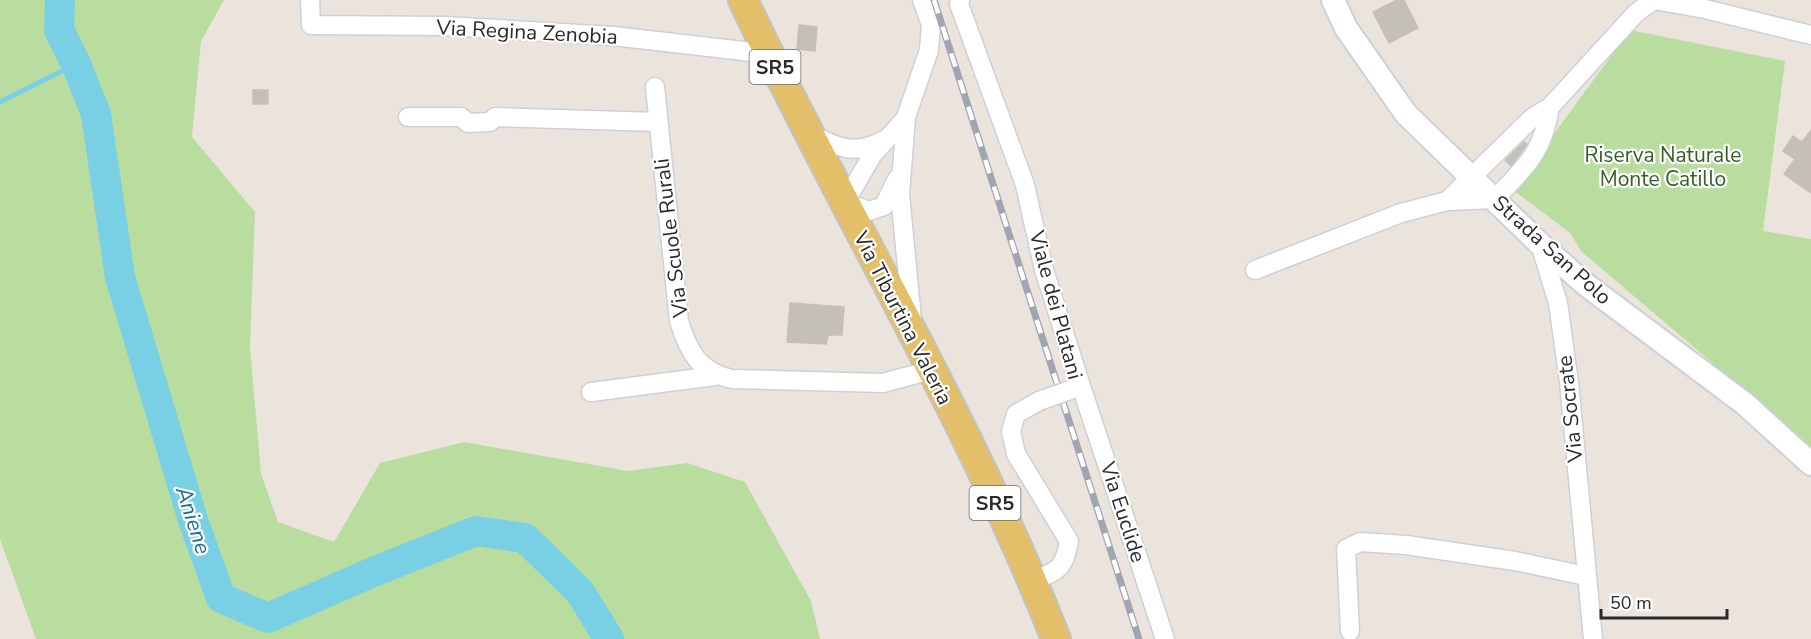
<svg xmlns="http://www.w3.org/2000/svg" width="1811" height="639" viewBox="0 0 1811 639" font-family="'Nunito Sans',sans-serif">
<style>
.green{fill:#b8dd9f}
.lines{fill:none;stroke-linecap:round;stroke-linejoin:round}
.stream{stroke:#79cfe4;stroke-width:5}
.river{stroke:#79cfe4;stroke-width:30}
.building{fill:#c4bfb9;stroke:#c6c0b7;stroke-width:1.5}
.minor-casing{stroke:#ccd0db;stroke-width:21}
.tertiary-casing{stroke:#ccd0db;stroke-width:26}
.primary-casing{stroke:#c3c3c3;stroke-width:32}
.minor{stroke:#fff;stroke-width:18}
.tertiary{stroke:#fff;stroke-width:22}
.primary{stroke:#e4bf69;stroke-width:28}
.rail-casing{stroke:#a1a5b3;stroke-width:7}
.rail{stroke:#fff;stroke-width:4.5;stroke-dasharray:14;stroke-linecap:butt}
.minor-bridge-casing{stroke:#ccd0db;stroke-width:21;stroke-linecap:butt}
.minor-bridge{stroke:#fff;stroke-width:18}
.labels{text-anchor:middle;stroke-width:4.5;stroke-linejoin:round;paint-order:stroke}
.shield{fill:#fff;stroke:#6a6a6a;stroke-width:1.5}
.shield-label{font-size:20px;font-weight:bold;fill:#2a2a2a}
.street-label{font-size:21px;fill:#2a2a2a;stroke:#fff}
.park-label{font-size:21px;fill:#326120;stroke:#fff}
.water-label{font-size:22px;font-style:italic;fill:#196f8f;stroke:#fff}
</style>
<rect width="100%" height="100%" fill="#ebe4dd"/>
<!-- green -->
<path class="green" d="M 0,0 L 224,0 L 201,41 L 192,137 L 255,212 L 250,347 L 261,474 L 278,522 L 334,542 L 380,463 L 464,442 L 628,471 L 687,463 L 745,482 L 811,601 L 820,639 L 36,639 L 0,539 Z
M 1630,30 L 1785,61 L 1763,231 L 1811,239 L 1811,447 L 1581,251 L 1570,233 L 1513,190 Z"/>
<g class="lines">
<!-- stream -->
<path class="stream" d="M 0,102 L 76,64"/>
<!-- river -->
<path class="river" d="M 60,0 L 59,30 L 76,64 L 96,114 L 120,277 L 193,520 L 221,598 L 268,618 L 373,572 L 476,531 L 525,538 L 580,592 L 609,639"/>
</g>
<!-- building -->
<path class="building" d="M 1397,0 L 1404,0 L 1418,28 L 1389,43 L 1373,12 Z
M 799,25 L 817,27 L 815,51 L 797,49 Z
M 253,90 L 268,90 L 268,104 L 253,104 Z
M 1811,130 L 1811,193 L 1784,174 L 1795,159 L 1783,151 L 1793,136 L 1802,142 Z
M 1524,142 L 1527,144 L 1511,166 L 1505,160 Z
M 790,303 L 844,307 L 842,335 L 828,335 L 826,344 L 787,342 Z"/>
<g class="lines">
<!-- minor casing -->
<g class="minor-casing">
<path id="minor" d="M 310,0 L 311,25 L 446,26 L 613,36 L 769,54
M 960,0 L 959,4 L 1025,185 L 1044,270 L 1081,386 L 1073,389
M 655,87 L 679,321 C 688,351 699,372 732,379 L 883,383 L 931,370
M 408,117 L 461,117 L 468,123 L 490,122 L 495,117 L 658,122
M 810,133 C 837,148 855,156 884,140
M 897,179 L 884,206 L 869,211 L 845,202 L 873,154 L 906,118
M 1447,201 L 1532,118 L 1550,107 L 1636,13 L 1654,0 L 1705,9 L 1811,35
M 1540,244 L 1558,303 L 1569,382 L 1593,639
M 1255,270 L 1401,213 L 1447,201 L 1495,199 C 1525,167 1543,153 1550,107
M 912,320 L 900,194 L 906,117 L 929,50 L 931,25 L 922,0
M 1081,386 L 1165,639
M 591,392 L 715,376
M 1033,581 C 1058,570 1064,570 1069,541 L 1016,454 L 1011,431 L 1016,414 L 1039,401
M 1350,631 L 1346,549 L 1360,542 L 1406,545 L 1515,561 L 1586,576"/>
</g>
<!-- tertiary casing -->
<g class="tertiary-casing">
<path id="tertiary" d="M 1333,0 L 1346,28 L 1406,114 L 1540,244 L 1585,284 L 1745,404 L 1811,464"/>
</g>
<!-- primary casing -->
<g class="primary-casing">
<path id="primary" d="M 743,0 C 844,214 969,418 1056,639"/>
</g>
<!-- minor -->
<use href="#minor" class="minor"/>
<!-- tertiary -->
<use href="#tertiary" class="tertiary"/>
<!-- primary -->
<use href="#primary" class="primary"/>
<!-- rail casing -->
<g class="rail-casing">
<path id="rail" d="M 934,0 L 1139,639"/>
</g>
<!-- rail -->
<use href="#rail" class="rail"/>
<!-- minor-bridge casing -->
<g class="minor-bridge-casing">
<path id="minor-bridge" d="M 1039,401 L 1073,389"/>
</g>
<!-- minor-bridge -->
<use href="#minor-bridge" class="minor-bridge"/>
</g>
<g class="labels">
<!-- shield labels -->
<g class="shield">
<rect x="749.5" y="50" width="51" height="34" rx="4.5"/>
<rect x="969.5" y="486" width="51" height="34" rx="4.5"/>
</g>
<g class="shield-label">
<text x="775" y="74">SR5</text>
<text x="995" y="510">SR5</text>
</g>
<!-- street labels -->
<g class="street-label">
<text transform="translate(527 32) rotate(3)" y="7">Via Regina Zenobia</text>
<text transform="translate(671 238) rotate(-97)" y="7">Via Scuole Rurali</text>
<text transform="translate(1552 250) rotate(42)" y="7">Strada San Polo</text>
<text transform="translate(1056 305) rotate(75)" y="7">Viale dei Platani</text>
<text transform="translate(903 318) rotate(63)" y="7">Via Tiburtina Valeria</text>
<text transform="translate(1570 409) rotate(-96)" y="7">Via Socrate</text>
<text transform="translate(1123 512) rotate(72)" y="7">Via Euclide</text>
</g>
<!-- park labels -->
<g class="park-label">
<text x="1663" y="162">Riserva Naturale<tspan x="1663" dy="24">Monte Catillo</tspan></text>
</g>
<!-- water labels -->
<g class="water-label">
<text transform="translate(194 520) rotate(72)" y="8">Aniene</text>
</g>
</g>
<!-- scale -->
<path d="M1601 609v9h126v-9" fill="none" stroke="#2a2a2a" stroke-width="3"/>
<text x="1610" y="609" font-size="18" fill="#2a2a2a" stroke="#ffffff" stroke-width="4.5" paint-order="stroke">50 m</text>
</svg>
